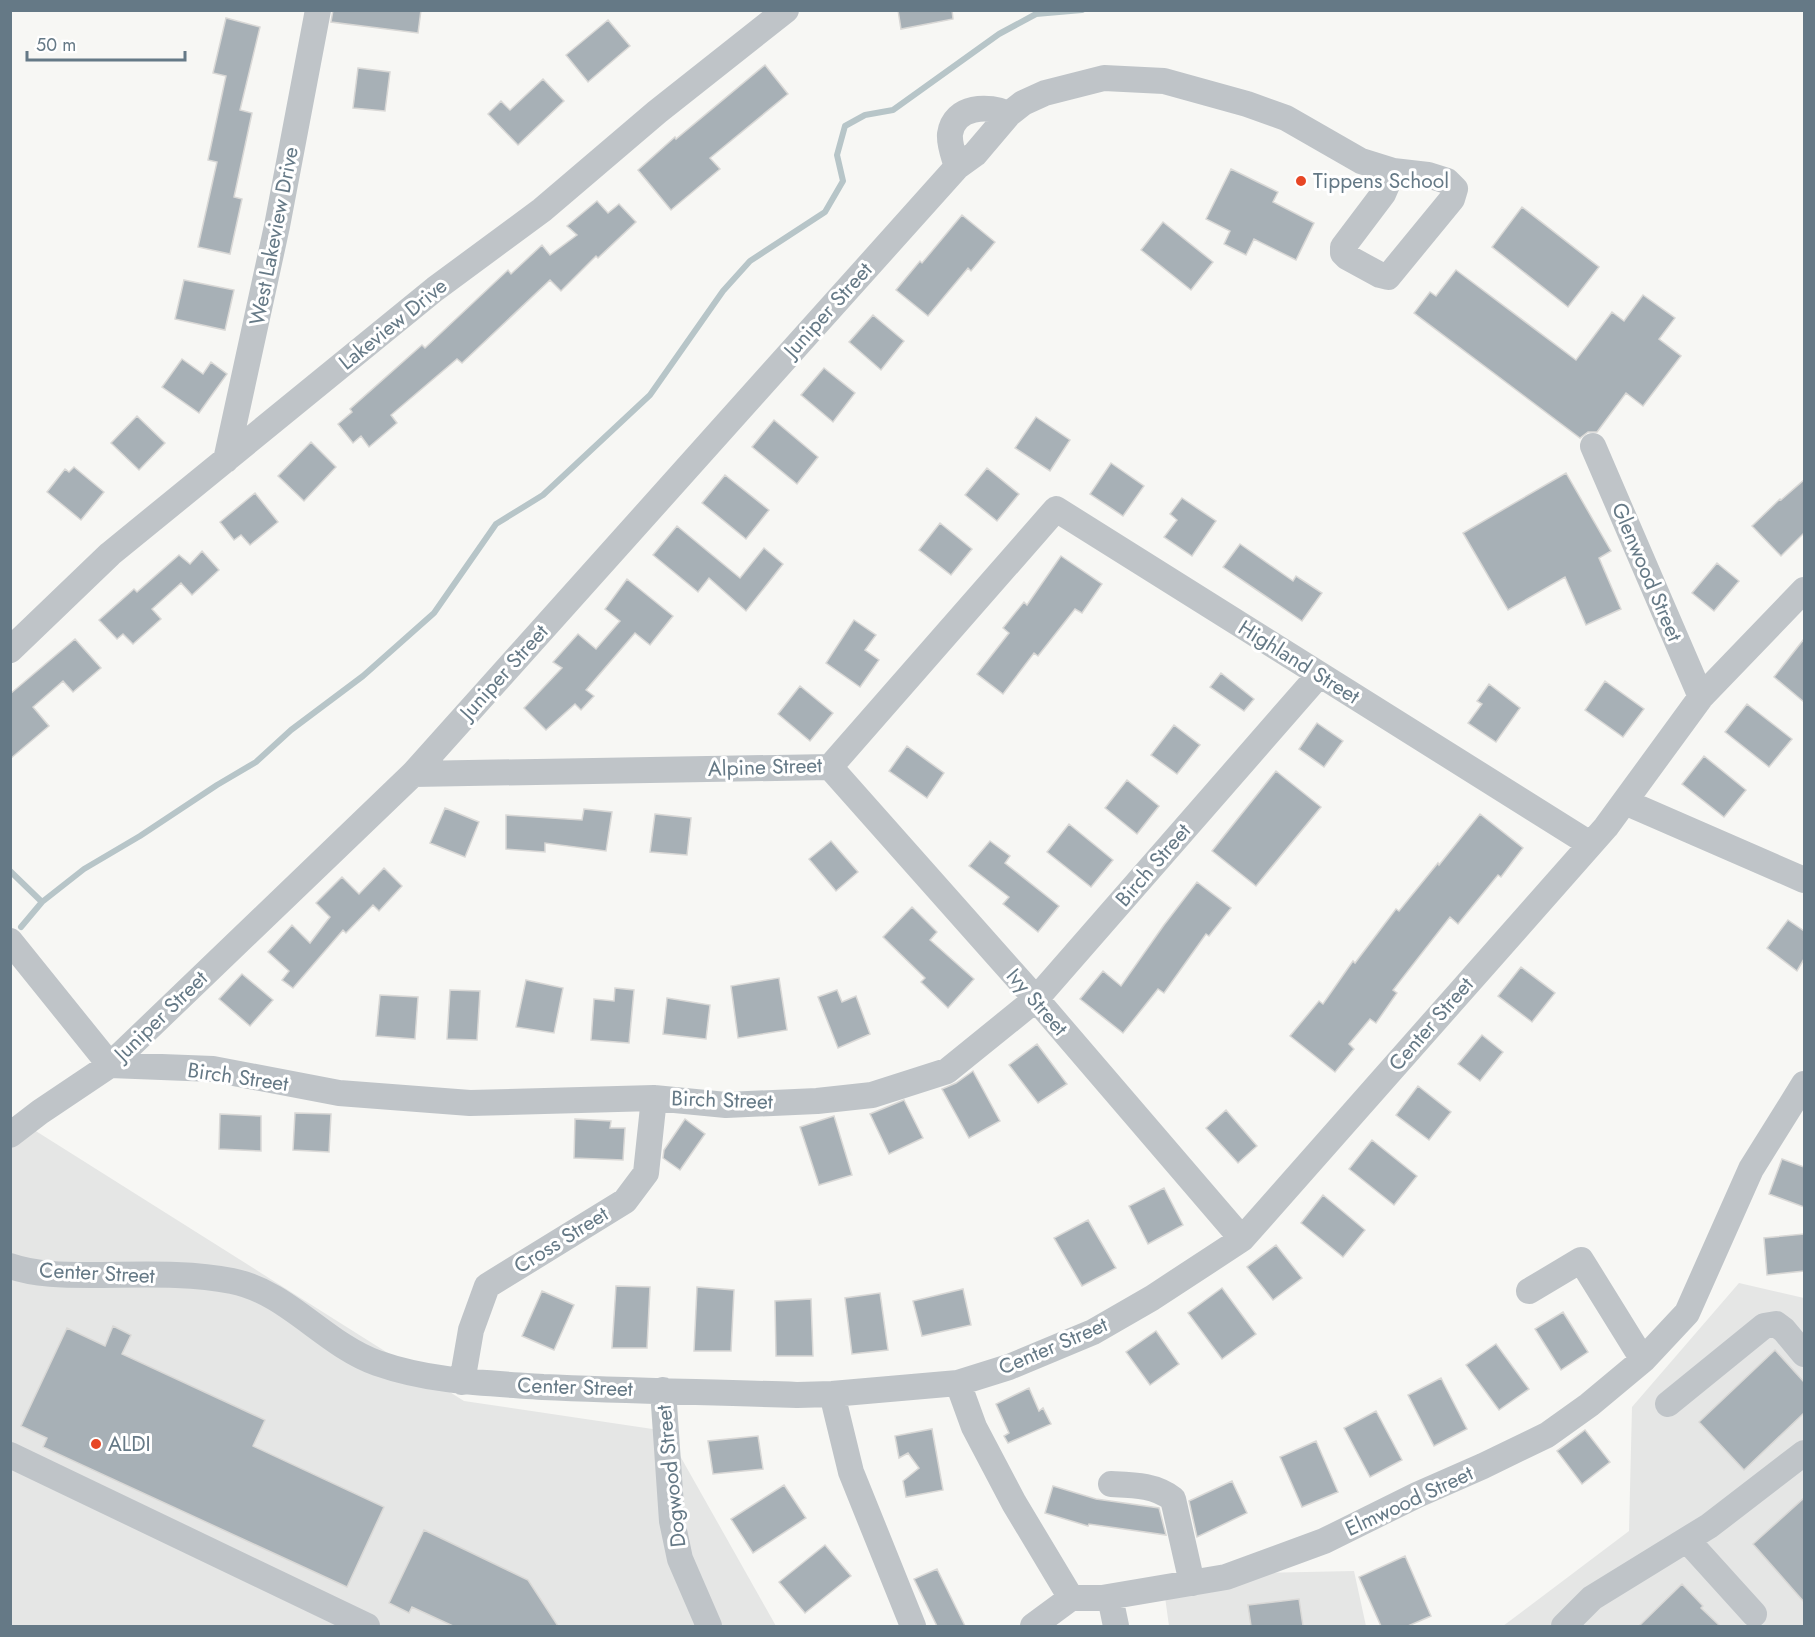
<svg xmlns="http://www.w3.org/2000/svg" width="1815" height="1637" viewBox="0 0 1815 1637" font-family="Jost,sans-serif">
<style>
.built{fill:#e5e6e5}
.lines{fill:none;stroke-linecap:round;stroke-linejoin:round}
.stream{stroke:#b7c5c8;stroke-width:6}
.building{fill:#a7b0b6;stroke:#d9d8d6;stroke-width:1.5}
.minor{stroke:#bfc4c8;stroke-width:26}
.poi-dot{fill:#e74624;stroke:#fff;stroke-width:2}
.labels{text-anchor:middle;stroke-width:6;stroke-linejoin:round;paint-order:stroke}
.poi-label{font-size:21px;fill:#657986;stroke:#fff;text-anchor:start}
.street-label{font-size:21px;fill:#657986;stroke:#fff}
</style>
<rect width="100%" height="100%" fill="#f7f7f4"/>
<!-- built -->
<path class="built" d="M 31,1128 L 464,1401 L 666,1431 L 776,1626 L 11,1626 L 10,1147 Z
M 1739,1283 L 1804,1298 L 1804,1626 L 1503,1626 L 1629,1531 L 1632,1407 Z
M 1354,1571 L 1366,1626 L 1169,1626 L 1162,1575 Z"/>
<g class="lines">
<!-- stream -->
<path class="stream" d="M 10,871 L 42,902
M 21,927 L 42,902 L 84,869 L 140,836 L 217,785 L 256,762 L 291,730 L 363,676 L 434,613 L 496,524 L 543,495 L 650,395 L 723,291 L 750,261 L 825,212 L 843,181 L 837,155 L 845,126 L 865,115 L 893,110 L 999,34 L 1036,14 L 1082,10"/>
</g>
<!-- building -->
<path class="building" d="M 333,10 L 421,10 L 418,33 L 331,22 Z
M 898,10 L 952,10 L 953,19 L 901,29 Z
M 226,18 L 260,27 L 240,110 L 252,113 L 234,197 L 242,199 L 230,254 L 198,247 L 217,162 L 208,160 L 226,76 L 213,73 Z
M 608,20 L 630,46 L 588,82 L 566,55 Z
M 765,65 L 788,94 L 710,158 L 720,169 L 671,210 L 638,170 L 675,137 L 676,139 Z
M 358,68 L 390,72 L 385,111 L 353,108 Z
M 543,79 L 564,101 L 518,145 L 488,114 L 501,101 L 510,110 Z
M 1231,169 L 1278,192 L 1273,202 L 1314,223 L 1296,260 L 1254,239 L 1246,255 L 1224,244 L 1230,231 L 1206,219 Z
M 597,201 L 608,213 L 619,204 L 636,222 L 598,258 L 596,256 L 561,291 L 550,280 L 462,363 L 457,359 L 391,415 L 397,423 L 369,447 L 361,436 L 353,443 L 338,424 L 352,412 L 350,409 L 422,345 L 425,348 L 508,270 L 511,274 L 542,245 L 550,255 L 577,235 L 567,226 Z
M 1522,207 L 1599,267 L 1568,307 L 1492,247 Z
M 962,215 L 995,242 L 971,271 L 968,268 L 928,316 L 896,290 L 920,261 L 922,263 Z
M 1163,222 L 1213,262 L 1191,290 L 1141,250 Z
M 1456,270 L 1576,360 L 1612,312 L 1624,321 L 1643,295 L 1675,318 L 1659,339 L 1681,356 L 1643,406 L 1626,393 L 1597,432 L 1588,432 L 1580,438 L 1414,313 L 1430,292 L 1436,296 Z
M 184,280 L 234,290 L 225,330 L 175,319 Z
M 873,315 L 904,341 L 881,370 L 849,342 Z
M 182,359 L 203,374 L 211,362 L 227,374 L 199,413 L 162,387 Z
M 824,368 L 855,393 L 833,422 L 801,395 Z
M 137,416 L 165,443 L 139,470 L 111,443 Z
M 1036,417 L 1070,440 L 1050,471 L 1015,448 Z
M 774,420 L 818,457 L 797,484 L 752,447 Z
M 311,442 L 336,467 L 304,501 L 278,476 Z
M 1111,463 L 1144,486 L 1123,516 L 1090,494 Z
M 74,467 L 104,492 L 81,520 L 47,492 L 65,469 L 69,472 Z
M 987,468 L 1019,494 L 997,521 L 965,495 Z
M 1566,473 L 1611,551 L 1599,558 L 1621,609 L 1586,625 L 1565,577 L 1508,610 L 1463,533 Z
M 725,475 L 769,510 L 746,539 L 702,503 Z
M 1804,480 L 1804,533 L 1781,556 L 1752,526 L 1780,499 L 1781,500 Z
M 255,493 L 278,522 L 250,545 L 241,535 L 234,540 L 220,522 Z
M 1182,498 L 1216,521 L 1192,556 L 1164,537 L 1177,520 L 1170,514 Z
M 940,523 L 972,549 L 951,575 L 919,550 Z
M 677,526 L 740,578 L 764,548 L 783,564 L 746,611 L 709,578 L 698,592 L 653,555 Z
M 1240,544 L 1293,581 L 1296,576 L 1322,593 L 1302,621 L 1223,567 Z
M 202,551 L 219,570 L 192,595 L 181,583 L 152,609 L 161,619 L 133,644 L 123,634 L 117,639 L 99,620 L 134,589 L 137,592 L 179,555 L 190,564 Z
M 1061,556 L 1102,584 L 1082,613 L 1075,609 L 1038,656 L 1034,653 L 1003,694 L 977,674 L 1009,633 L 1003,628 L 1024,602 L 1027,605 Z
M 1717,563 L 1739,581 L 1714,611 L 1692,593 Z
M 627,579 L 673,616 L 650,645 L 635,633 L 586,690 L 594,696 L 581,710 L 575,704 L 546,730 L 524,708 L 562,668 L 553,662 L 578,634 L 596,649 L 620,621 L 605,609 Z
M 854,620 L 876,635 L 865,650 L 879,660 L 860,687 L 826,663 Z
M 75,639 L 101,668 L 73,692 L 63,681 L 33,707 L 49,726 L 10,759 L 10,694 Z
M 1804,639 L 1804,702 L 1774,677 Z
M 1221,673 L 1254,699 L 1244,711 L 1210,687 Z
M 1605,681 L 1644,709 L 1623,737 L 1585,710 Z
M 1489,684 L 1520,708 L 1496,742 L 1468,723 L 1482,704 L 1477,701 Z
M 800,686 L 833,713 L 810,741 L 778,714 Z
M 1747,704 L 1792,739 L 1769,767 L 1725,732 Z
M 1317,723 L 1343,741 L 1324,767 L 1299,749 Z
M 1174,725 L 1200,745 L 1177,774 L 1151,755 Z
M 907,746 L 944,773 L 927,798 L 889,771 Z
M 1704,756 L 1746,790 L 1724,817 L 1682,784 Z
M 1276,771 L 1321,807 L 1256,886 L 1212,851 Z
M 1127,780 L 1159,806 L 1137,834 L 1105,808 Z
M 445,808 L 479,822 L 465,857 L 430,843 Z
M 584,809 L 612,812 L 606,851 L 545,843 L 545,852 L 506,849 L 506,815 L 582,820 Z
M 655,814 L 691,818 L 687,855 L 650,852 Z
M 1480,814 L 1523,848 L 1501,877 L 1498,875 L 1458,924 L 1450,917 L 1393,990 L 1397,993 L 1376,1023 L 1370,1019 L 1349,1044 L 1354,1049 L 1335,1072 L 1290,1036 L 1319,1001 L 1323,1004 L 1353,961 L 1355,963 L 1396,909 L 1399,911 L 1438,863 L 1439,865 Z
M 1069,824 L 1113,860 L 1091,887 L 1047,852 Z
M 831,841 L 858,872 L 836,891 L 809,859 Z
M 990,841 L 1010,856 L 1005,863 L 1059,906 L 1038,932 L 1003,904 L 1009,897 L 969,866 Z
M 384,868 L 402,886 L 379,911 L 373,905 L 346,933 L 343,930 L 293,988 L 282,980 L 289,971 L 268,952 L 292,925 L 310,943 L 330,917 L 316,903 L 342,877 L 359,894 Z
M 1197,882 L 1231,908 L 1209,936 L 1206,934 L 1164,993 L 1158,989 L 1123,1033 L 1080,999 L 1103,971 L 1121,986 L 1164,925 Z
M 912,907 L 937,932 L 930,940 L 974,979 L 948,1008 L 921,982 L 925,978 L 883,937 Z
M 1788,920 L 1804,931 L 1804,959 L 1797,971 L 1767,948 Z
M 1521,967 L 1555,993 L 1532,1022 L 1498,996 Z
M 242,974 L 273,1000 L 250,1026 L 219,999 Z
M 779,978 L 787,1030 L 738,1038 L 731,986 Z
M 526,980 L 563,988 L 554,1033 L 516,1027 Z
M 615,988 L 634,990 L 629,1043 L 591,1040 L 594,999 L 614,1001 Z
M 450,990 L 480,991 L 477,1040 L 447,1039 Z
M 837,990 L 842,1002 L 856,996 L 870,1034 L 838,1048 L 818,997 Z
M 380,995 L 418,997 L 415,1039 L 376,1036 Z
M 667,998 L 710,1005 L 706,1039 L 663,1034 Z
M 1482,1035 L 1503,1052 L 1480,1081 L 1458,1064 Z
M 1037,1044 L 1067,1084 L 1038,1103 L 1009,1065 Z
M 973,1071 L 1000,1121 L 969,1138 L 942,1089 L 956,1083 Z
M 1418,1086 L 1451,1112 L 1429,1140 L 1396,1115 Z
M 904,1100 L 923,1138 L 889,1154 L 870,1114 Z
M 1226,1110 L 1257,1146 L 1238,1163 L 1206,1128 Z
M 295,1113 L 331,1114 L 329,1152 L 293,1150 Z
M 220,1114 L 261,1116 L 261,1151 L 219,1149 Z
M 834,1116 L 852,1175 L 819,1185 L 800,1127 Z
M 575,1119 L 611,1121 L 610,1128 L 625,1128 L 623,1160 L 574,1158 Z
M 685,1119 L 705,1134 L 680,1170 L 663,1158 L 664,1150 Z
M 1372,1140 L 1417,1176 L 1394,1205 L 1349,1169 Z
M 1782,1159 L 1804,1167 L 1804,1207 L 1769,1194 Z
M 1164,1188 L 1183,1225 L 1148,1244 L 1129,1206 Z
M 1323,1195 L 1365,1230 L 1343,1257 L 1301,1223 Z
M 1088,1220 L 1116,1268 L 1082,1286 L 1054,1238 Z
M 1804,1234 L 1804,1271 L 1767,1275 L 1764,1238 Z
M 1276,1245 L 1302,1278 L 1273,1300 L 1247,1267 Z
M 616,1286 L 650,1287 L 647,1348 L 612,1348 Z
M 697,1287 L 734,1290 L 731,1351 L 694,1351 Z
M 1222,1288 L 1256,1334 L 1222,1359 L 1188,1313 Z
M 963,1289 L 971,1325 L 922,1336 L 913,1301 Z
M 542,1291 L 574,1305 L 554,1350 L 522,1336 Z
M 880,1293 L 888,1350 L 852,1354 L 845,1298 Z
M 811,1299 L 813,1356 L 776,1356 L 775,1301 Z
M 1563,1312 L 1588,1352 L 1561,1370 L 1535,1329 Z
M 113,1326 L 131,1335 L 122,1354 L 265,1420 L 253,1446 L 384,1507 L 347,1587 L 43,1447 L 47,1438 L 21,1426 L 67,1328 L 105,1346 Z
M 1156,1331 L 1179,1364 L 1150,1385 L 1126,1352 Z
M 1496,1344 L 1529,1389 L 1499,1410 L 1466,1365 Z
M 1775,1350 L 1804,1382 L 1804,1413 L 1744,1470 L 1699,1422 Z
M 1441,1378 L 1467,1429 L 1434,1446 L 1408,1395 Z
M 1029,1388 L 1039,1411 L 1043,1408 L 1051,1424 L 1008,1443 L 1004,1436 L 1009,1433 L 996,1404 Z
M 1376,1411 L 1402,1460 L 1370,1477 L 1344,1428 Z
M 932,1429 L 943,1490 L 906,1497 L 903,1481 L 919,1468 L 908,1453 L 899,1458 L 895,1436 Z
M 1585,1430 L 1610,1462 L 1582,1484 L 1557,1451 Z
M 758,1436 L 763,1469 L 713,1474 L 708,1441 Z
M 1316,1441 L 1338,1492 L 1302,1507 L 1280,1457 Z
M 1232,1481 L 1247,1513 L 1197,1537 L 1189,1501 Z
M 784,1485 L 806,1518 L 753,1553 L 731,1519 Z
M 1053,1486 L 1096,1499 L 1159,1508 L 1166,1535 L 1089,1524 L 1088,1526 L 1045,1513 Z
M 1804,1498 L 1804,1602 L 1753,1544 Z
M 424,1530 L 528,1580 L 558,1626 L 453,1626 L 412,1607 L 409,1613 L 389,1603 Z
M 825,1545 L 851,1576 L 805,1613 L 779,1582 Z
M 1405,1556 L 1431,1616 L 1408,1626 L 1381,1626 L 1359,1577 Z
M 937,1569 L 965,1626 L 937,1626 L 914,1579 Z
M 1682,1584 L 1703,1606 L 1701,1608 L 1720,1626 L 1639,1626 Z
M 1299,1599 L 1303,1626 L 1251,1626 L 1248,1605 Z"/>
<g class="lines">
<!-- minor -->
<path class="minor" d="M 957,167 C 954,156 949,145 950,134 C 954,105 989,105 1009,114
M 1593,446 L 1701,697
M 226,460 L 277,226 L 318,10
M 10,650 L 110,554 L 435,289 L 542,210 L 657,112 L 786,10
M 830,767 L 1036,999 L 1242,1239
M 413,774 L 830,767 L 1056,509 L 1590,844
M 1625,802 L 1804,880
M 10,941 L 110,1065 L 213,1069 L 339,1093 L 470,1103 L 654,1098 L 726,1105 L 817,1101 L 872,1095 L 947,1071 L 1036,999 L 1319,675
M 10,1135 L 40,1112 L 110,1065 L 413,774 L 957,167 L 975,154 L 1009,114 L 1023,103 L 1045,93 L 1104,78 L 1164,81 L 1247,104 L 1286,118 L 1361,161 L 1393,171 L 1428,175 L 1447,181 L 1455,189 L 1452,199 L 1388,277 L 1380,275 L 1347,257 L 1343,253 L 1343,247 L 1383,194 L 1393,171
M 10,1266 C 36,1275 65,1275 91,1275 C 137,1275 187,1272 232,1281 C 288,1292 324,1344 377,1363 C 431,1382 486,1383 543,1387 C 627,1391 712,1392 797,1395 L 832,1394 L 958,1383 L 1009,1367 L 1093,1332 L 1152,1298 L 1242,1239 L 1606,827 L 1701,697 L 1804,590
M 1529,1291 L 1581,1260 L 1643,1360
M 462,1382 L 471,1330 L 487,1286 L 625,1201 L 646,1173 L 654,1098
M 958,1383 L 974,1427 L 1014,1503 L 1071,1598 L 1102,1598 L 1226,1577 L 1324,1541 L 1417,1495 L 1483,1466 L 1547,1435 L 1589,1405 L 1643,1360 L 1687,1313 L 1751,1169 L 1804,1084
M 663,1390 L 672,1521 L 680,1559 L 709,1626
M 832,1394 L 851,1472 L 913,1626
M 1668,1404 L 1764,1326 L 1776,1324 L 1784,1330 L 1804,1354
M 10,1455 L 367,1626
M 1111,1484 C 1134,1485 1155,1485 1173,1499 L 1192,1583
M 1687,1540 L 1754,1614
M 1110,1597 L 1116,1626
M 1033,1626 L 1071,1598
M 1564,1626 L 1592,1598 L 1709,1526 L 1804,1453"/>
</g>
<!-- markers -->
<g class="poi-dot">
<circle cx="1301" cy="181" r="6"/>
<circle cx="96" cy="1444" r="6"/>
</g>
<g class="labels">
<!-- poi labels -->
<g class="poi-label">
<text x="1313" y="188">Tippens School</text>
<text x="108" y="1451">ALDI</text>
</g>
<!-- street labels -->
<g class="street-label">
<text transform="translate(274 236) rotate(-79)" y="7">West Lakeview Drive</text>
<text transform="translate(828 310) rotate(-48)" y="7">Juniper Street</text>
<text transform="translate(393 324) rotate(-39)" y="7">Lakeview Drive</text>
<text transform="translate(1647 572) rotate(67)" y="7">Glenwood Street</text>
<text transform="translate(1299 662) rotate(32)" y="7">Highland Street</text>
<text transform="translate(504 672) rotate(-48)" y="7">Juniper Street</text>
<text transform="translate(765 767) rotate(-2)" y="7">Alpine Street</text>
<text transform="translate(1153 865) rotate(-49)" y="7">Birch Street</text>
<text transform="translate(1037 1002) rotate(49)" y="7">Ivy Street</text>
<text transform="translate(161 1016) rotate(-44)" y="7">Juniper Street</text>
<text transform="translate(1431 1024) rotate(-49)" y="7">Center Street</text>
<text transform="translate(238 1077) rotate(8)" y="7">Birch Street</text>
<text transform="translate(722 1100) rotate(2)" y="7">Birch Street</text>
<text transform="translate(561 1240) rotate(-32)" y="7">Cross Street</text>
<text transform="translate(97 1273) rotate(3)" y="7">Center Street</text>
<text transform="translate(1053 1346) rotate(-23)" y="7">Center Street</text>
<text transform="translate(575 1387) rotate(2)" y="7">Center Street</text>
<text transform="translate(671 1476) rotate(-96)" y="7">Dogwood Street</text>
<text transform="translate(1409 1501) rotate(-25)" y="7">Elmwood Street</text>
</g>
</g>
<!-- border -->
<rect width="1815" height="1637" fill="none" stroke="#657986" stroke-width="24"/>
<!-- scale -->
<path d="M27 51v9h158v-9" fill="none" stroke="#657986" stroke-width="3"/>
<text x="36" y="51" font-size="18" fill="#657986" stroke="#ffffff" stroke-width="4.5" paint-order="stroke">50 m</text>
</svg>
